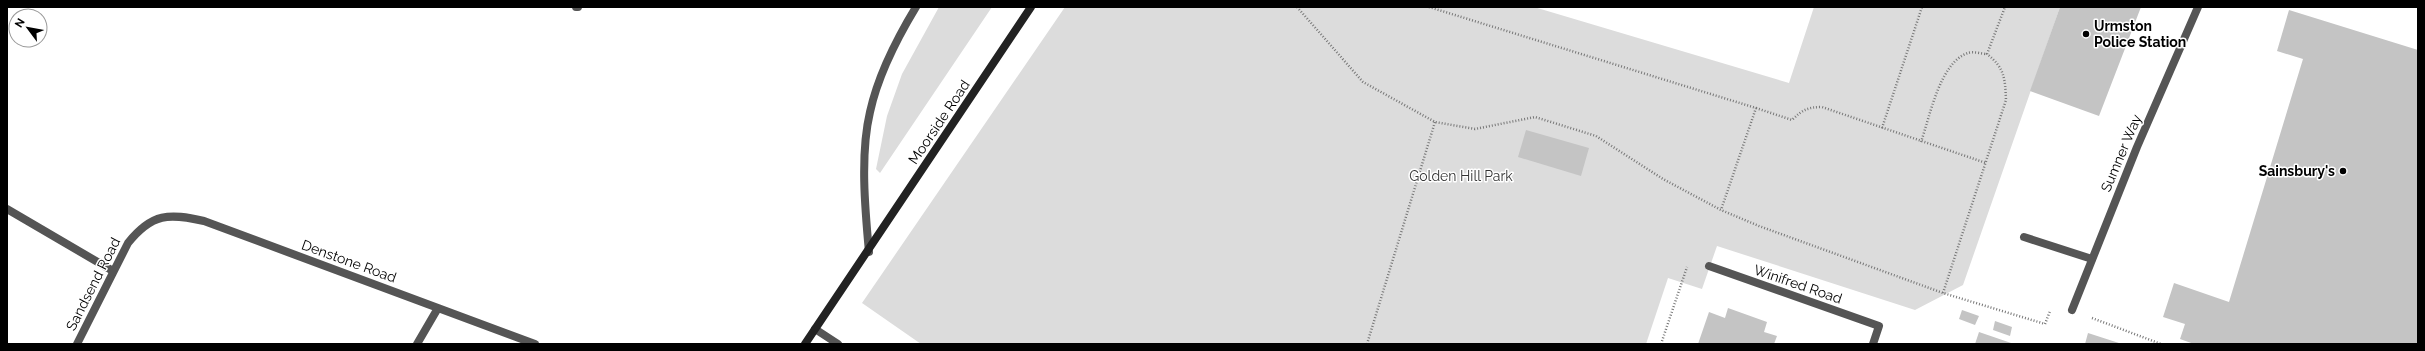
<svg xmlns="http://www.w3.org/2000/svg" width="2425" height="351" viewBox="0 0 2425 351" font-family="Raleway,sans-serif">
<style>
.green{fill:#dcdcdc}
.building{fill:#c4c4c4}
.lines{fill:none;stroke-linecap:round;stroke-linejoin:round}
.path{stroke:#777;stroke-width:2.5;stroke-dasharray:1 2;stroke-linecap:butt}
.lane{stroke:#555;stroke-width:8}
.street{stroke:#555;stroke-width:8}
.secondary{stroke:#222;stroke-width:8}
.poi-dot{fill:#000;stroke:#fff;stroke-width:1.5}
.labels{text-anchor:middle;stroke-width:3;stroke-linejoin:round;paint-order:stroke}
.poi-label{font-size:14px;font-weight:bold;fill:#000;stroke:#fff;text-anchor:start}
.street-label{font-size:14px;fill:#000;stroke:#fff}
.park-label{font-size:14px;fill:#333;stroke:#fff}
</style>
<rect width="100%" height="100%" fill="#fff"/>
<!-- green -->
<path class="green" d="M 939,7 L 992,7 L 880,173 L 876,169 L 887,116 L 902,74 Z
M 1065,7 L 1534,7 L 1789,83 L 1814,7 L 2060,7 L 1963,285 L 1915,310 L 1717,246 L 1702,289 L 1668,278 L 1646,344 L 921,344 L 862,303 Z"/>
<!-- building -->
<path class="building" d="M 2060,7 L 2141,7 L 2099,116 L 2030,91 Z
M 2289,10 L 2418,50 L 2418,344 L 2194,344 L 2180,339 L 2185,324 L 2163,317 L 2174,283 L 2229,302 L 2303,59 L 2277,51 Z
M 1526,130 L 1589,148 L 1581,176 L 1518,157 Z
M 1728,308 L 1767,322 L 1764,332 L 1777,336 L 1774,344 L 1698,344 L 1709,312 L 1725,318 Z
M 1962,310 L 1979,316 L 1975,325 L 1959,319 Z
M 1995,321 L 2012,327 L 2010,336 L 1993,330 Z
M 1979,332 L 2014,344 L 1975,344 Z
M 2088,333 L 2122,344 L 2085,344 Z"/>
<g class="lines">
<!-- path -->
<path class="path" d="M 1297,7 L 1363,82 L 1435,122 L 1475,129 L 1535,117 L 1596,136 L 1663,179 L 1721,210 L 1759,226 L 1943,293 L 2045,324 L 2050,311
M 1429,7 L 1756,108 L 1721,210
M 1756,108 L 1792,120 C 1802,110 1808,107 1822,107 L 1986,163
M 1882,128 L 1922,7
M 1921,142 C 1930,116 1940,62 1968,53 C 1973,51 1982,54 1987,54
M 1943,293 L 2006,100 C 2005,79 2005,68 1987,54 L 2005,7
M 2092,318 L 2161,344
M 1367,344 L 1435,122
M 1661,344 L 1687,267"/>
<!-- lane -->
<path class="lane" d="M 2024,237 L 2092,259"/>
<!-- street -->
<path class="street" d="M 576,7 L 578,7
M 7,209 L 113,271
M 869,252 C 865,209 860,154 870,112 C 878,75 896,40 916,7
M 1709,266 L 1879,326 L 1873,344
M 2072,310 L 2137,147 L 2198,7
M 815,329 L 838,344
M 77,344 L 128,243 C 152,213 169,213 204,221 L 535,344
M 417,344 L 438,308"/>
<!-- secondary -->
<path class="secondary" d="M 805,344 L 1031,7"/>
</g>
<!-- markers -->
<g class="poi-dot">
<circle cx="2086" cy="34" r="4"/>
<circle cx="2343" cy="171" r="4"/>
</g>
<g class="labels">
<!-- poi labels -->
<g class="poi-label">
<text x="2094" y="31">Urmston<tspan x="2094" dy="16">Police Station</tspan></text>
<text x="2335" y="176" text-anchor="end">Sainsbury's</text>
</g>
<!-- street labels -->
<g class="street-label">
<text transform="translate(939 122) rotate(-56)" y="5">Moorside Road</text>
<text transform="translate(2121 153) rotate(-67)" y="5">Sumner Way</text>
<text transform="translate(349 261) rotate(20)" y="5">Denstone Road</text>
<text transform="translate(93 284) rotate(-63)" y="5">Sandsend Road</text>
<text transform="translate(1798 284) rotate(19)" y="5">Winifred Road</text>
</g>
<!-- park labels -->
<g class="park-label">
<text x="1461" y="181">Golden Hill Park</text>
</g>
</g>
<!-- border -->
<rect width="2425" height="351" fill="none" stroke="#000000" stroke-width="16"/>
<!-- north arrow -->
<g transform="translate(28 28) rotate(302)"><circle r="19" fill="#ffffff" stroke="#999999"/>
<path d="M0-3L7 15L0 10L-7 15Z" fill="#000000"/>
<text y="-6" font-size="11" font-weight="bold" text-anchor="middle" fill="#000000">N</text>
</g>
</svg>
